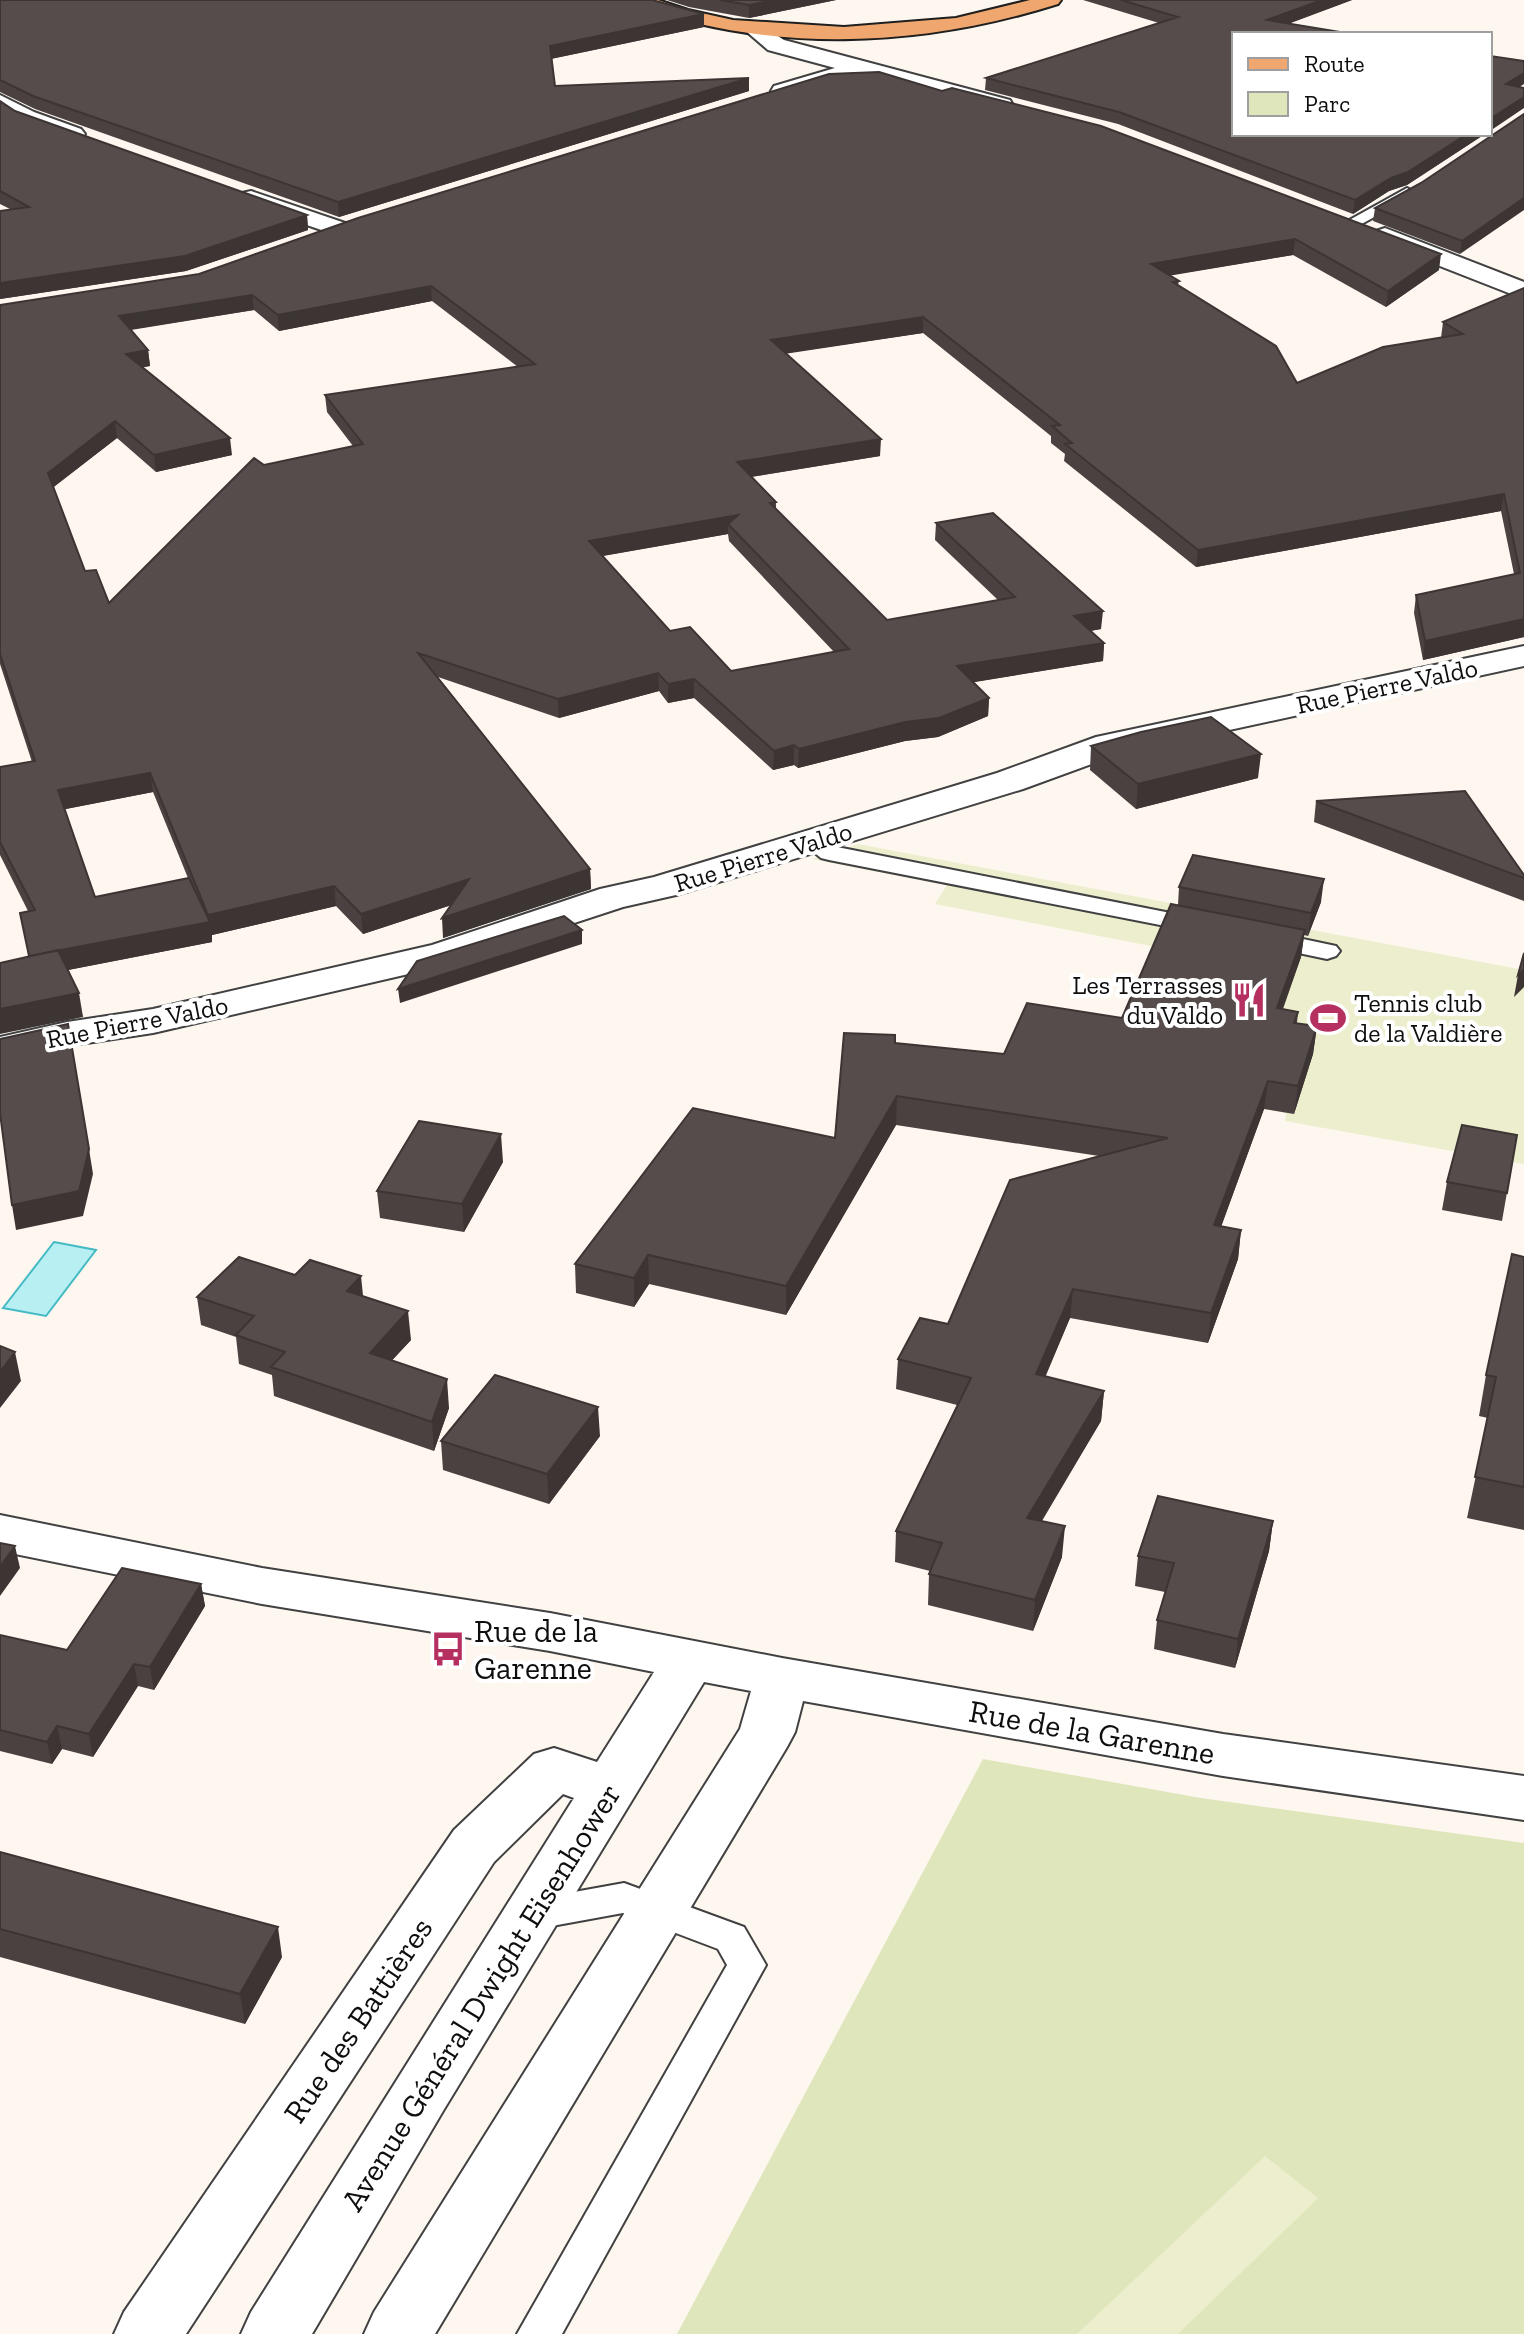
<svg xmlns="http://www.w3.org/2000/svg" width="1524" height="2334" viewBox="0 0 1524 2334" font-family="'Zilla Slab',serif">
<style>
.green{fill:#e0e6bb}
.pitch{fill:#edeecd}
.water{fill:#b8eff2;stroke:#44bac4;stroke-width:2}
.lines{fill:none;stroke-linecap:round;stroke-linejoin:round}
.service-casing{stroke:#414141;stroke-width:4}
.minor-casing{stroke:#414141;stroke-width:4}
.primary-casing{stroke:#1f1f1f;stroke-width:4}
.service{fill:#fff;fill-rule:evenodd}
.minor{fill:#fff;fill-rule:evenodd}
.primary{fill:#efa76f;fill-rule:evenodd}
.wall{fill:#4a4140;fill-rule:evenodd}
.shaded-wall{fill:#3c3534}
.building{fill:#564c4b;stroke:#3c3534;stroke-width:2;fill-rule:evenodd}
.labels{text-anchor:middle;stroke-width:8;stroke-linejoin:round;paint-order:stroke}
.street-label{font-size:26px;fill:#0e0e0e;stroke:#fff}
.poi-label{font-size:26px;fill:#0e0e0e;stroke:#fff;text-anchor:end}
.near-poi-label{font-size:32px;fill:#0e0e0e;stroke:#fff;text-anchor:start}
.near-street-label{font-size:32px;fill:#0e0e0e;stroke:#fff}
</style>
<rect width="100%" height="100%" fill="#fef7f0"/>
<!-- green -->
<path class="green" d="M 983,1759 L 1201,1798 L 1524,1843 L 1524,2334 L 677,2334 Z"/>
<!-- pitch -->
<path class="pitch" d="M 858,844 L 1524,970 L 1524,1164 L 1285,1121 L 1286,1113 L 1105,1080 L 1161,948 L 935,904 L 947,885 L 812,859 Z
M 1265,2156 L 1318,2198 L 1178,2334 L 1077,2334 Z"/>
<!-- water -->
<path class="water" d="M 54,1242 L 96,1250 L 46,1316 L 3,1308 Z"/>
<g class="lines">
<!-- service casing -->
<g class="service-casing">
<path id="service" d="M 1407,188 L 1415,193 L 1412,196 L 1358,226 L 1346,226 L 1344,223 Z
M 812,834 L 837,847 L 1201,919 L 1210,921 L 1213,926 L 1210,931 L 1201,933 L 829,860 L 821,858 L 800,841 L 804,836 Z
M 1265,931 L 1336,946 L 1340,951 L 1336,956 L 1327,959 L 1256,944 L 1252,939 L 1256,934 Z
M 624,1883 L 744,1927 L 766,1965 L 562,2334 L 517,2334 L 727,1965 L 718,1949 L 623,1913 L 530,1930 L 517,1926 L 511,1915 L 517,1904 L 530,1900 Z"/>
</g>
<!-- minor casing -->
<g class="minor-casing">
<path id="minor" d="M 759,23 L 766,25 L 769,30 L 784,40 L 1010,100 L 1013,105 L 1002,112 L 859,75 L 782,98 L 774,96 L 771,91 L 774,86 L 835,68 L 768,50 L 747,32 L 752,25 Z
M 0,95 L 34,112 L 81,129 L 85,134 L 81,139 L 73,141 L 18,122 L 0,111 Z
M 251,191 L 348,224 L 351,229 L 348,234 L 339,236 L 242,203 L 239,198 L 242,193 Z
M 1385,228 L 1524,282 L 1524,299 L 1376,241 L 1372,236 L 1376,231 Z
M 1524,646 L 1524,666 L 1119,754 L 1023,789 L 676,895 L 623,907 L 443,966 L 153,1033 L 67,1046 L 0,1061 L 0,1037 L 67,1022 L 153,1009 L 432,945 L 600,889 L 654,877 L 997,773 L 1096,737 Z
M 0,1515 L 262,1568 L 550,1613 L 782,1658 L 1223,1734 L 1524,1776 L 1524,1820 L 1223,1776 L 803,1701 L 795,1732 L 787,1747 L 435,2334 L 364,2334 L 374,2312 L 740,1729 L 751,1691 L 704,1682 L 443,2111 L 312,2334 L 241,2334 L 251,2312 L 574,1798 L 563,1794 L 494,1862 L 186,2334 L 114,2334 L 124,2312 L 454,1830 L 534,1754 L 554,1748 L 597,1762 L 654,1672 L 550,1651 L 262,1604 L 0,1551 Z"/>
</g>
<!-- primary casing -->
<g class="primary-casing">
<path id="primary" d="M 629,0 L 658,0 L 688,10 L 733,20 L 844,27 L 956,18 L 1030,0 L 1061,0 L 1058,4 C 919,48 770,54 632,4 Z"/>
</g>
<!-- service -->
<use href="#service" class="service"/>
<!-- minor -->
<use href="#minor" class="minor"/>
<!-- primary -->
<use href="#primary" class="primary"/>
</g>
<!-- wall -->
<path class="wall" d="M 0,0 L 704,27 L 551,59 L 555,86 L 749,78 L 749,91 L 339,217 L 35,109 L 0,92 Z
M 667,0 L 836,0 L 749,18 L 689,7 Z
M 1083,0 L 1352,0 L 1288,24 L 1234,134 L 1485,134 L 1407,185 L 1389,191 L 1353,214 L 1118,124 L 985,90 L 986,78 L 1159,23 Z
M 829,74 L 1439,270 L 1386,307 L 1293,255 L 1170,275 L 1179,281 L 1178,285 L 1297,383 L 1441,338 L 1443,322 L 1524,288 L 1524,637 L 1423,660 L 1414,613 L 1416,595 L 1514,574 L 1501,511 L 1196,567 L 1064,461 L 1065,454 L 1051,443 L 1051,436 L 923,333 L 786,353 L 880,456 L 751,477 L 776,502 L 776,509 L 887,620 L 998,600 L 935,540 L 936,523 L 1101,629 L 1090,631 L 1104,643 L 1103,661 L 973,682 L 989,698 L 988,716 L 938,737 L 905,741 L 798,768 L 794,765 L 773,770 L 694,698 L 668,703 L 659,691 L 559,718 L 438,677 L 590,869 L 591,889 L 443,938 L 451,905 L 363,934 L 336,906 L 212,935 L 212,942 L 68,970 L 83,1017 L 28,957 L 28,911 L 0,855 L 0,767 L 32,762 L 0,664 L 0,305 L 199,274 ZM 432,301 L 518,367 L 325,395 L 327,412 L 353,446 L 264,465 L 109,603 L 85,571 L 53,487 L 117,438 L 156,472 L 232,455 L 143,367 L 150,366 L 148,350 L 131,330 L 254,310 L 279,331 ZM 728,534 L 729,541 L 834,652 L 731,671 L 670,631 L 603,556 ZM 153,792 L 188,878 L 95,897 L 65,809 Z
M 0,101 L 15,111 L 307,215 L 308,230 L 186,271 L 0,299 L 0,211 L 10,209 L 0,204 Z
M 1524,114 L 1460,254 L 1373,221 L 1375,208 L 1421,183 Z
M 1091,746 L 1258,778 L 1136,809 L 1090,770 Z
M 1316,801 L 1524,878 L 1524,901 L 1314,822 Z
M 1179,887 L 1321,902 L 1308,936 L 1304,935 L 1301,957 L 1283,1009 L 1298,1012 L 1297,1023 L 1317,1026 L 1313,1054 L 1294,1114 L 1264,1109 L 1221,1227 L 1241,1230 L 1238,1259 L 1208,1343 L 1070,1318 L 1045,1376 L 1104,1391 L 1101,1421 L 1042,1521 L 1062,1557 L 1033,1631 L 928,1605 L 929,1574 L 930,1571 L 895,1562 L 896,1531 L 957,1405 L 896,1389 L 898,1359 L 948,1324 L 1099,1156 L 896,1125 L 786,1315 L 649,1284 L 634,1307 L 576,1293 L 575,1264 L 835,1138 L 895,1043 L 1004,1054 L 1122,1018 L 1178,905 Z
M 1517,1135 L 1502,1221 L 1442,1210 L 1447,1182 Z
M 503,1162 L 464,1232 L 380,1218 L 377,1191 Z
M 1524,1257 L 1524,1530 L 1467,1518 L 1488,1418 L 1479,1416 L 1486,1375 Z
M 363,1296 L 411,1340 L 392,1360 L 449,1408 L 434,1451 L 274,1396 L 272,1375 L 239,1364 L 236,1337 L 201,1325 L 197,1297 Z
M 600,1436 L 549,1504 L 443,1470 L 441,1441 Z
M 1273,1521 L 1269,1551 L 1235,1668 L 1154,1649 L 1157,1620 L 1165,1592 L 1135,1586 L 1138,1556 Z
M 201,1584 L 205,1606 L 154,1690 L 138,1686 L 93,1757 L 62,1749 L 52,1764 L 0,1751 L 0,1635 L 67,1650 Z
M 0,1852 L 282,1957 L 245,2024 L 0,1957 Z"/>
<!-- shaded-wall -->
<path class="shaded-wall" d="M 774,0 L 836,0 L 749,18 L 749,5 Z
M 1322,0 L 1352,0 L 1266,32 L 1267,20 Z
M 704,14 L 704,27 L 550,59 L 550,46 Z
M 1524,73 L 1524,84 L 1504,97 L 1506,84 Z
M 749,78 L 749,91 L 339,217 L 338,202 Z
M 1524,97 L 1524,108 L 1490,131 L 1490,119 Z
M 1467,134 L 1485,134 L 1407,185 L 1389,191 L 1353,214 L 1355,200 Z
M 1524,198 L 1524,210 L 1460,254 L 1462,241 Z
M 307,215 L 308,230 L 186,271 L 0,299 L 0,283 Z
M 1295,239 L 1293,255 L 1150,279 L 1151,264 Z
M 1441,254 L 1439,270 L 1386,307 L 1388,291 Z
M 431,286 L 432,301 L 279,331 L 278,315 Z
M 252,295 L 254,310 L 121,331 L 119,316 Z
M 923,317 L 923,333 L 771,356 L 771,340 Z
M 148,350 L 150,366 L 128,370 L 126,354 Z
M 115,421 L 117,438 L 50,490 L 48,473 Z
M 230,438 L 232,455 L 156,472 L 154,455 Z
M 881,439 L 880,456 L 737,479 L 737,462 Z
M 1504,494 L 1501,511 L 1196,567 L 1198,550 Z
M 738,515 L 728,524 L 728,534 L 590,558 L 589,541 Z
M 1103,611 L 1101,629 L 1073,634 L 1074,616 Z
M 1524,619 L 1524,637 L 1423,660 L 1425,641 Z
M 1104,643 L 1103,661 L 957,685 L 957,666 Z
M 658,673 L 659,691 L 559,718 L 558,699 Z
M 694,679 L 694,698 L 668,703 L 668,684 Z
M 989,698 L 988,716 L 938,737 L 905,741 L 798,768 L 799,749 L 905,722 Z
M 794,745 L 794,765 L 773,770 L 774,751 Z
M 1261,754 L 1258,778 L 1136,809 L 1138,784 Z
M 150,773 L 153,792 L 61,810 L 58,790 Z
M 590,869 L 591,889 L 443,938 L 442,918 Z
M 469,879 L 470,899 L 363,934 L 361,914 Z
M 1324,879 L 1321,902 L 1308,936 L 1311,913 Z
M 334,886 L 336,906 L 212,935 L 212,942 L 32,977 L 29,956 L 209,922 L 208,915 Z
M 582,930 L 582,944 L 400,1003 L 398,989 Z
M 1305,930 L 1301,957 L 1273,1035 L 1277,1008 Z
M 1524,969 L 1524,987 L 1514,997 L 1518,975 Z
M 79,993 L 83,1017 L 0,1034 L 0,1009 Z
M 1317,1026 L 1313,1054 L 1294,1114 L 1298,1086 Z
M 1268,1081 L 1264,1109 L 1211,1254 L 1214,1225 Z
M 897,1096 L 896,1125 L 786,1315 L 786,1286 Z
M 501,1134 L 503,1162 L 464,1232 L 462,1204 Z
M 89,1149 L 93,1174 L 83,1216 L 16,1230 L 12,1205 Z
M 1241,1230 L 1238,1259 L 1208,1343 L 1211,1313 Z
M 648,1255 L 649,1284 L 634,1307 L 634,1278 Z
M 361,1276 L 364,1305 L 347,1291 Z
M 1073,1289 L 1070,1318 L 1034,1404 L 1036,1374 Z
M 408,1311 L 411,1340 L 373,1381 L 370,1353 Z
M 15,1352 L 21,1381 L 0,1408 L 0,1372 Z
M 447,1379 L 449,1408 L 434,1451 L 432,1422 Z
M 1104,1391 L 1101,1421 L 1025,1548 L 1027,1518 Z
M 598,1407 L 600,1436 L 549,1504 L 547,1474 Z
M 1273,1521 L 1269,1551 L 1235,1668 L 1238,1639 Z
M 1065,1526 L 1062,1557 L 1033,1631 L 1035,1600 Z
M 15,1546 L 20,1568 L 0,1596 L 0,1567 Z
M 201,1584 L 205,1606 L 154,1690 L 150,1667 Z
M 134,1664 L 138,1686 L 93,1757 L 89,1734 Z
M 57,1726 L 62,1749 L 52,1764 L 47,1742 Z
M 278,1927 L 282,1957 L 245,2024 L 240,1994 Z"/>
<!-- building -->
<path class="building" d="M 0,0 L 652,0 L 704,14 L 550,46 L 555,86 L 749,78 L 338,202 L 33,96 L 0,80 Z
M 720,0 L 774,0 L 749,5 Z
M 1121,0 L 1322,0 L 1267,20 L 1352,34 L 1234,34 L 1234,134 L 1467,134 L 1408,172 L 1391,178 L 1355,200 L 1119,112 L 986,78 L 1178,17 Z
M 1490,56 L 1524,61 L 1524,73 L 1506,84 L 1524,88 L 1524,97 L 1490,119 Z
M 879,72 L 942,91 L 952,88 L 1101,126 L 1441,254 L 1388,291 L 1295,239 L 1151,264 L 1179,281 L 1173,282 L 1276,346 L 1297,383 L 1383,347 L 1463,334 L 1443,322 L 1524,288 L 1524,619 L 1425,641 L 1416,595 L 1520,573 L 1504,494 L 1198,550 L 1065,444 L 1072,443 L 1052,426 L 1060,425 L 923,317 L 771,340 L 881,439 L 737,462 L 776,502 L 770,503 L 887,620 L 1015,597 L 936,523 L 993,513 L 1103,611 L 1074,616 L 1104,643 L 957,666 L 989,698 L 939,718 L 905,722 L 799,749 L 794,745 L 774,751 L 694,679 L 668,684 L 658,673 L 558,699 L 418,653 L 590,869 L 442,918 L 469,879 L 361,914 L 334,886 L 208,915 L 150,773 L 58,790 L 95,897 L 189,878 L 210,922 L 29,956 L 20,913 L 35,910 L 0,842 L 0,767 L 35,761 L 0,654 L 0,305 L 199,274 L 358,218 L 829,74 ZM 431,286 L 535,364 L 325,395 L 363,444 L 264,465 L 254,458 L 109,603 L 96,570 L 85,571 L 48,473 L 115,421 L 154,455 L 230,438 L 126,354 L 148,350 L 119,316 L 252,295 L 278,315 ZM 738,515 L 728,524 L 849,649 L 731,671 L 690,627 L 670,631 L 589,541 Z
M 0,101 L 15,111 L 307,215 L 185,256 L 0,283 L 0,211 L 29,207 L 0,191 Z
M 1524,114 L 1524,198 L 1462,241 L 1375,208 L 1421,183 Z
M 1211,717 L 1261,754 L 1138,784 L 1091,746 L 1141,732 Z
M 1465,791 L 1524,875 L 1524,878 L 1316,801 Z
M 1193,855 L 1324,879 L 1311,913 L 1179,887 Z
M 1171,904 L 1305,930 L 1277,1008 L 1298,1012 L 1294,1023 L 1317,1026 L 1298,1086 L 1268,1081 L 1214,1225 L 1241,1230 L 1211,1313 L 1073,1289 L 1036,1374 L 1104,1391 L 1027,1518 L 1065,1526 L 1035,1600 L 929,1574 L 942,1543 L 896,1531 L 971,1378 L 898,1359 L 920,1318 L 948,1324 L 1010,1180 L 1168,1138 L 897,1096 L 786,1286 L 648,1255 L 634,1278 L 575,1264 L 693,1108 L 835,1138 L 844,1033 L 895,1035 L 895,1043 L 1004,1054 L 1027,1003 L 1122,1018 Z
M 564,916 L 582,930 L 398,989 L 417,961 Z
M 58,950 L 79,993 L 0,1009 L 0,963 Z
M 1524,953 L 1524,969 L 1518,975 Z
M 68,1024 L 89,1149 L 79,1191 L 12,1205 L 0,1113 L 0,1039 Z
M 419,1121 L 501,1134 L 462,1204 L 377,1191 Z
M 1462,1125 L 1517,1135 L 1507,1193 L 1447,1182 Z
M 1512,1254 L 1524,1257 L 1524,1487 L 1475,1477 L 1496,1377 L 1486,1375 Z
M 239,1257 L 295,1275 L 310,1260 L 361,1276 L 347,1291 L 408,1311 L 370,1353 L 447,1379 L 432,1422 L 271,1367 L 285,1352 L 236,1335 L 254,1316 L 197,1297 Z
M 0,1346 L 15,1352 L 0,1372 Z
M 495,1375 L 598,1407 L 547,1474 L 441,1441 Z
M 1158,1496 L 1273,1521 L 1238,1639 L 1157,1620 L 1174,1563 L 1138,1556 Z
M 0,1543 L 15,1546 L 0,1567 Z
M 122,1568 L 201,1584 L 150,1667 L 134,1664 L 89,1734 L 57,1726 L 47,1742 L 0,1730 L 0,1635 L 67,1650 Z
M 0,1852 L 278,1927 L 240,1994 L 0,1929 Z"/>
<!-- icons -->
<defs>
<g id="restaurant-bare" transform="scale(2.76)"><path d="M-5-6h1v4h1v-4h1v4h1v-4h1v5L-1.5 .5V6h-2V.5L-5-1ZM5-6V6H3V1.5H1.5Q1.5-4 5-6Z" fill="#b52f60" stroke="#fff" stroke-width="2.5" paint-order="stroke"/></g>
<g id="stadium-bare" transform="scale(2.76)"><path d="M0-5a6.5 5 0 1 0 0 10a6.5 5 0 1 0 0-10ZM-3.5-1.8h7v3.6h-7Z" fill="#b52f60" stroke="#fff" stroke-width="2.5" paint-order="stroke"/></g>
<g id="bus-bare" transform="scale(2.76)"><path d="M-5-6H5V4H4V6H2V4H-2V6H-4V4H-5ZM-3.5-4V0h7V-4ZM-3.5 1.2v1.5H-2V1.2ZM2 1.2v1.5H3.5V1.2Z" fill="#b52f60" stroke="#fff" stroke-width="2.5" paint-order="stroke"/></g>
</defs>
<g fill-rule="evenodd">
<use href="#restaurant-bare" x="1249" y="1000"/>
<use href="#stadium-bare" x="1328" y="1018"/>
<use href="#bus-bare" x="448" y="1649"/>
</g>
<g class="labels">
<!-- street labels -->
<g class="street-label">
<text transform="translate(1387 686) rotate(-12)" y="9">Rue Pierre Valdo</text>
<text transform="translate(763 857) rotate(-17)" y="9">Rue Pierre Valdo</text>
<text transform="translate(137 1022) rotate(-11)" y="9">Rue Pierre Valdo</text>
</g>
<!-- poi labels -->
<g class="poi-label">
<text x="1223" y="994">Les Terrasses<tspan x="1223" dy="30">du Valdo</tspan></text>
<text x="1354" y="1012" text-anchor="start">Tennis club<tspan x="1354" dy="30">de la Valdière</tspan></text>
</g>
<!-- near-poi labels -->
<g class="near-poi-label">
<text x="474" y="1642">Rue de la<tspan x="474" dy="37">Garenne</tspan></text>
</g>
<!-- near-street labels -->
<g class="near-street-label">
<text transform="translate(1092 1732) rotate(10)" y="11">Rue de la Garenne</text>
<text transform="translate(481 1997) rotate(-58)" y="11">Avenue Général Dwight Eisenhower</text>
<text transform="translate(358 2020) rotate(-56)" y="11">Rue des Battières</text>
</g>
</g>
<!-- legend -->
<rect x="1232" y="32" width="260" height="104" fill="#ffffff" stroke="#9f9f9f" stroke-width="2"/>
<rect x="1248" y="58" width="40" height="12" fill="#efa76f" stroke="#9f9f9f" stroke-width="2"/>
<text x="1304" y="72" font-size="24" fill="#0e0e0e">Route</text>
<rect x="1248" y="92" width="40" height="24" fill="#e0e6bb" stroke="#9f9f9f" stroke-width="2"/>
<text x="1304" y="112" font-size="24" fill="#0e0e0e">Parc</text>
</svg>
